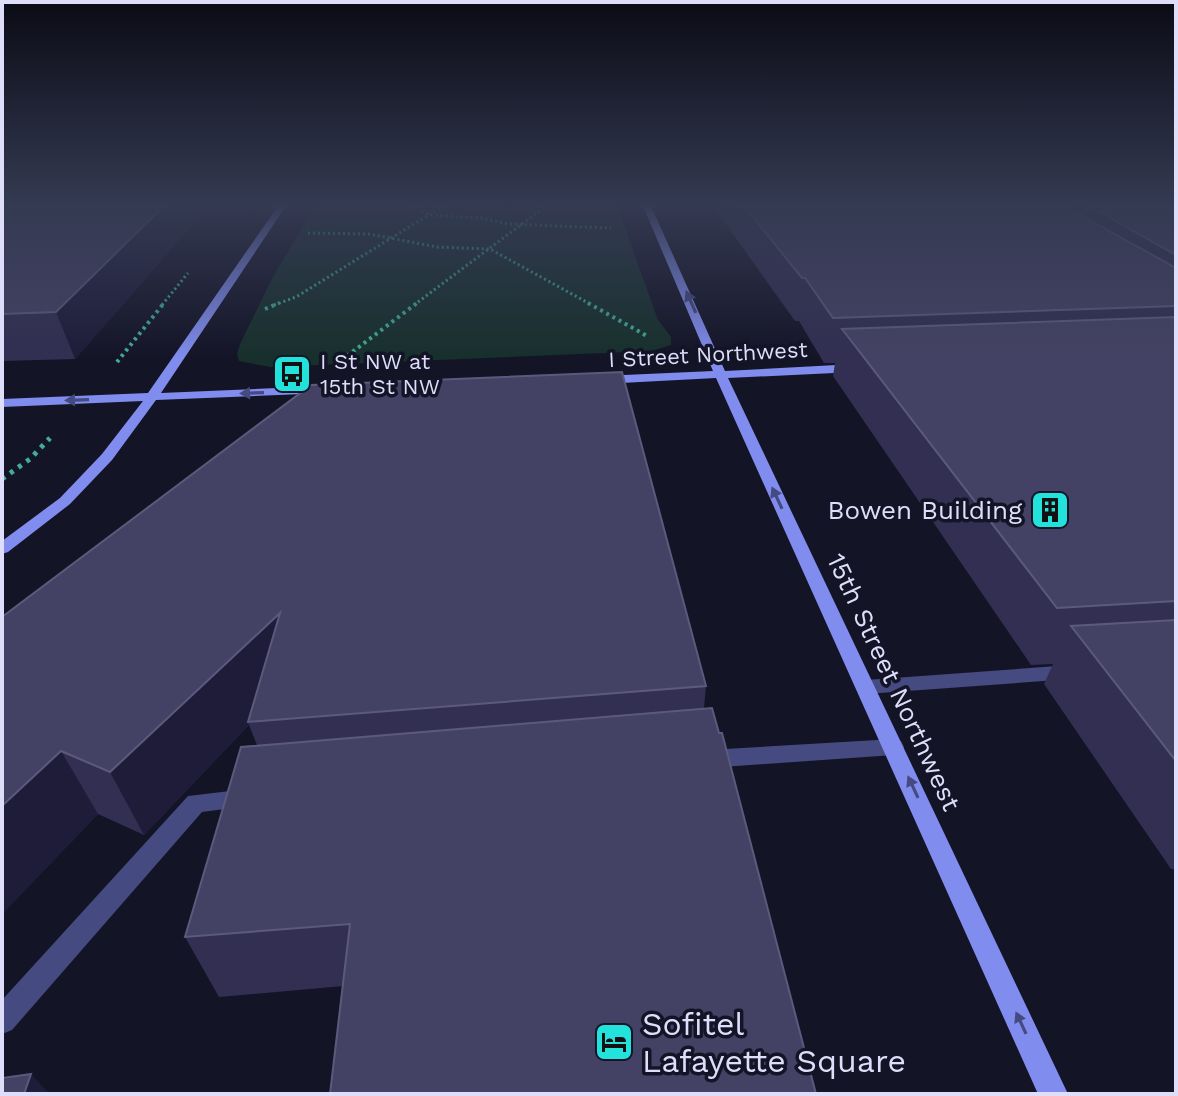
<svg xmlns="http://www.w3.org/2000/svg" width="1178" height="1096" viewBox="0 0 1178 1096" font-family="'Work Sans',sans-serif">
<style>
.green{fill:#17302c}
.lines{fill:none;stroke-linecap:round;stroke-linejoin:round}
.path-far2{stroke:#41ac97;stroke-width:3;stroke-dasharray:2 3;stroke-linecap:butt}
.path-far1{stroke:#41ac97;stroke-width:4;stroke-dasharray:3 4;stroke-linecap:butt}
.path{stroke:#41ac97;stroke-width:5;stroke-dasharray:4 6;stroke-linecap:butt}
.lane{fill:#454a80;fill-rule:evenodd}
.secondary{fill:#818dee;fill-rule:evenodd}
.wall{fill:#322f52}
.shaded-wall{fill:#1e1c39}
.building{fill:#444264;stroke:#5c5a7c;stroke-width:2}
.oneway{fill:#454a81}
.labels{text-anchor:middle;stroke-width:7;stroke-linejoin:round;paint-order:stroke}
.far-street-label{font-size:22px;fill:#dedefb;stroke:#141427}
.far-poi-label{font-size:22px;fill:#dedefb;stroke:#141427;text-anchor:start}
.poi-label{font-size:26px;fill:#dedefb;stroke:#141427;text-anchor:end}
.street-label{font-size:26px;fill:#dedefb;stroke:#141427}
.near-poi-label{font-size:32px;fill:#dedefb;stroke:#141427;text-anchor:start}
</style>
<rect width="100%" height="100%" fill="#141427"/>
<!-- green -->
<path class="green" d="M 315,206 L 617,206 L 658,320 L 671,337 L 671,345 L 651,351 L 270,367 L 239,361 L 237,354 L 240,344 L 273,277 Z"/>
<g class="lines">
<!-- path-far2 -->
<path class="path-far2" d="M 413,206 L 429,215 L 481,218 L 508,224 L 611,228
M 308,233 L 369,234 L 437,247 L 490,249 L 592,305
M 162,305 L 188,273
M 274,305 L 296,297 L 443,206
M 414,305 L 546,206"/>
<!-- path-far1 -->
<path class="path-far1" d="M 588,303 L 649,337
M 265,309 L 279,303
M 347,356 L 417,303
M 117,362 L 164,303"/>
<!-- path -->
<path class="path" d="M 2,479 L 30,459 L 50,438"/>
<!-- lane -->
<path class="lane" d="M 1071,665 L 1078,667 L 1080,672 L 1078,677 L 1071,679 L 866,694 L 859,692 L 856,687 L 859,682 L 866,680 Z
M 894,739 L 901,741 L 904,747 L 901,753 L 894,755 L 708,768 L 701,765 L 697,759 L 701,753 L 708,750 Z
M 247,789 L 255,791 L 258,798 L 255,805 L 202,812 L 12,1030 L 2,1034 L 2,1000 L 188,796 Z"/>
<!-- secondary -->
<path class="secondary" d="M 278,206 L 286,206 L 161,393 L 323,386 L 329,390 L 327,393 L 156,400 L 112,460 L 70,504 L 8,552 L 2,554 L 2,541 L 60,498 L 102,454 L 143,401 L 2,407 L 2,399 L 148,393 Z
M 643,206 L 651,206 L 725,371 L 855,364 L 861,368 L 855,372 L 728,378 L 1068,1094 L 1038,1094 L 716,378 L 602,384 L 596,380 L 602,376 L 713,371 Z"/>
</g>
<!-- wall -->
<path class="wall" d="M 2,206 L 209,206 L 75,359 L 2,361 Z
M 713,206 L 1176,206 L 1176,869 L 1171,869 L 1044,684 L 1053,664 L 1031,665 L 833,376 L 835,363 L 824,363 L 799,321 L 795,321 Z
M 2,617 L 706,686 L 704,708 L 343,986 L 219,997 L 185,937 L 257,745 L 249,725 L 144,835 L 98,814 L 2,914 Z"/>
<!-- shaded-wall -->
<path class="shaded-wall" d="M 164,206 L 209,206 L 75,359 L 56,312 Z
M 280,613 L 248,722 L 249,725 L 144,835 L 110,772 Z
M 61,751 L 98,814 L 2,914 L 2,806 Z
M 31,1074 L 50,1094 L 24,1094 Z"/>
<!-- building -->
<path class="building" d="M 2,206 L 164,206 L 56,312 L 2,314 Z
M 744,206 L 1064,206 L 1176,268 L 1176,306 L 833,318 L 805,278 L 802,278 Z
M 1089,206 L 1176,206 L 1176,255 Z
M 1176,317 L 1176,601 L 1057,608 L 842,329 Z
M 622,372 L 706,686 L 248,722 L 280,613 L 110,772 L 61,751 L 2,806 L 2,617 L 311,385 Z
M 1176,620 L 1176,761 L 1071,626 Z
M 712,708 L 719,733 L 722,733 L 816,1094 L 330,1094 L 350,924 L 185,937 L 241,747 Z
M 31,1074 L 24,1094 L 2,1094 L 2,1078 Z"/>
<!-- one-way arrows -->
<defs><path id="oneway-solid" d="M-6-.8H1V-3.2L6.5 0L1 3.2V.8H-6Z" transform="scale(2)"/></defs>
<g class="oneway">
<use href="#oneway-solid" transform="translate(691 302) rotate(-114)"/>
<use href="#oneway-solid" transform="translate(252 393) rotate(178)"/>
<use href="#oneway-solid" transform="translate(77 400) rotate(178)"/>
<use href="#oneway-solid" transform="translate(777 498) rotate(-115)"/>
<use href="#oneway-solid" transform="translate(913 787) rotate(-115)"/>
<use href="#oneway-solid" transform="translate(1021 1023) rotate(-115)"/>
</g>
<!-- sky -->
<linearGradient id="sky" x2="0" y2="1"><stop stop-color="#0b0b15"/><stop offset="0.57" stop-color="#343a52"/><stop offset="1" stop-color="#343a52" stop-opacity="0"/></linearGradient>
<rect width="1178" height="359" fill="url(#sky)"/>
<!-- icons -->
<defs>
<g id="bus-square" transform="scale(2)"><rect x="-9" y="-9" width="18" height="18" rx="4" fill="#23e1db" stroke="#141427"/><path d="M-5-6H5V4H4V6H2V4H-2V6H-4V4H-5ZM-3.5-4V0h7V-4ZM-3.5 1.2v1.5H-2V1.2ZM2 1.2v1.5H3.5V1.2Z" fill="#111"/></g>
<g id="building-square" transform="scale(2)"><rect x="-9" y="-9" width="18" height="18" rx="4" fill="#23e1db" stroke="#141427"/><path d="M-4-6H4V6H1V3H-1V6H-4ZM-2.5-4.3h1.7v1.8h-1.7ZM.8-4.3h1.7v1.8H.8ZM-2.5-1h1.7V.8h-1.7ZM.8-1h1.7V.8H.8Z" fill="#111"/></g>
<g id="hotel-square" transform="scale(2)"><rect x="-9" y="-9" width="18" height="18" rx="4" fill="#23e1db" stroke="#141427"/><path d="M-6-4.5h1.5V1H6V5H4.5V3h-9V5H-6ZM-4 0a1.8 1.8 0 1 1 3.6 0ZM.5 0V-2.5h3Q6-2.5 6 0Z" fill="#111"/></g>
</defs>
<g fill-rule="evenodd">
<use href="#bus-square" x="292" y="374"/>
<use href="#building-square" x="1050" y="510"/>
<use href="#hotel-square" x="614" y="1042"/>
</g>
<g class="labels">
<!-- far-street labels -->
<g class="far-street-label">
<text transform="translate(708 354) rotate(-3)" y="8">I Street Northwest</text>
</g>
<!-- far-poi labels -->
<g class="far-poi-label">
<text x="320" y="369">I St NW at<tspan x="320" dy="25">15th St NW</tspan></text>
</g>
<!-- poi labels -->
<g class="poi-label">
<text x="1022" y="519">Bowen Building</text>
</g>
<!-- street labels -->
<g class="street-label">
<text transform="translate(894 682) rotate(65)" y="9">15th Street Northwest</text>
</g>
<!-- near-poi labels -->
<g class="near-poi-label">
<text x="642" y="1035">Sofitel<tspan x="642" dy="37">Lafayette Square</tspan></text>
</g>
</g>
<!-- border -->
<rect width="1178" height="1096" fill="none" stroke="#dedefb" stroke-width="8"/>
</svg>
